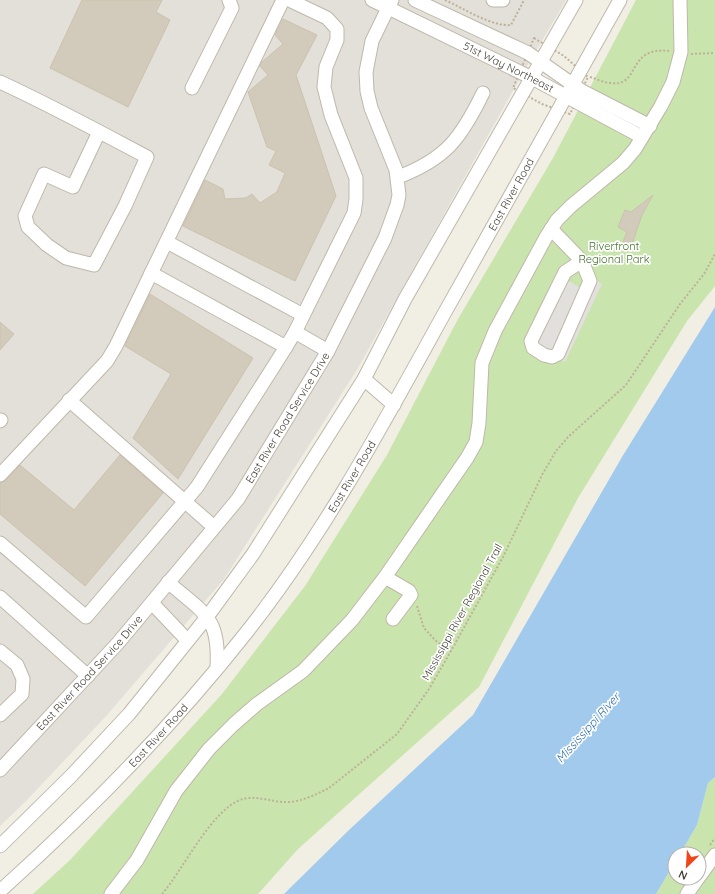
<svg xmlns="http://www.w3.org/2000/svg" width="715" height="894" viewBox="0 0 715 894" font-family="Quicksand,sans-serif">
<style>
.industrial{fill:#e3dfd9}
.green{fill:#c9e4ad}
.parking{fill:#e2e0dc}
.water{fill:#a1caec}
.building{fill:#d2caba;stroke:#ccc2ad}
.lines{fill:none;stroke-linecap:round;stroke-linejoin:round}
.minor-casing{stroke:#bfb8aa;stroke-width:15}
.path{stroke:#bdb299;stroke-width:2;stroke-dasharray:2 2;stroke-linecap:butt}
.minor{stroke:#fff;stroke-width:13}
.labels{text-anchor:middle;stroke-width:3.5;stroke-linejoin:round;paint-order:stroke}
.street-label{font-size:11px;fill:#433e34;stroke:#fff}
.park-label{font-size:11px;fill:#42712a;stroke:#fff}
.water-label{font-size:12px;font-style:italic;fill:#3371a9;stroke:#fff}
</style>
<rect width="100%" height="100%" fill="#f1eee4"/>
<!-- industrial -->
<path class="industrial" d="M 0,0 L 566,0 L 520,78 L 358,368 L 224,579 L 107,715 L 26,801 L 0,826 Z"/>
<!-- green -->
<path class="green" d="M 636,0 L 715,0 L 715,286 L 687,321 L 578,498 L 479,687 L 298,849 L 258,894 L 33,894 L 70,860 L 222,694 L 305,586 L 387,455 L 458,319 L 553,158 Z
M 715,777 L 715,894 L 656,894 L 675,862 L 675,878 L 699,878 L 699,854 L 680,854 L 697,825 L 708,783 Z"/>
<!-- parking -->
<path class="parking" d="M 556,273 L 582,289 L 591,276 L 602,284 L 565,362 L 524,342 Z"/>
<!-- water -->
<path class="water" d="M 715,307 L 715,777 L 708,783 L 697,825 L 680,854 L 675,854 L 675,862 L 656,894 L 284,894 L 349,830 L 473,715 L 622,457 Z"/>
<!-- building -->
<path class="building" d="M 82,0 L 162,0 L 156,12 L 170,20 L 128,107 L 50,68 Z
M 283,19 L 317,35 L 296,75 L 336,196 L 295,281 L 183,226 L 205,180 L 223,189 L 225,199 L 246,198 L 252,194 L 260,203 L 277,192 L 285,173 L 269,165 L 276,151 L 267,147 L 248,92 L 268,75 L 260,66 L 262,62 L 283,44 L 275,35 Z
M 653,195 L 642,215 L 631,247 L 622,244 L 627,232 L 618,227 L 625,210 L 631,212 Z
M 150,294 L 253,358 L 178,479 L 133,438 L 171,374 L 125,346 Z
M 0,322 L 14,334 L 0,350 Z
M 120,455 L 163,493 L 85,586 L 0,514 L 0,483 L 6,480 L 20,465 L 74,510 Z"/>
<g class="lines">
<!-- minor casing -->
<g class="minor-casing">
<g id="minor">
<path d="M 289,0 L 327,18 L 337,29 L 337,40 L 326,67 L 324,87 L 331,115 L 356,178 L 356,199 L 354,213 L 295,332"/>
<path id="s1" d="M 372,0 L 532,78 L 642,137"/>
<path d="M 415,0 L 528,53 L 582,91 L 650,126"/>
<path d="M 493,0 L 503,0"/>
<path d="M 0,82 C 50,105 98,131 147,157 L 125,206 L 94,265 L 66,258 L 47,245 L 28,227 L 25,216 L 44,174 L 73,187 L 99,132"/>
<path d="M 192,88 L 232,8 L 229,0"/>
<path d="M 398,177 C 446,159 461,138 483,93"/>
<path d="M 551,229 L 582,261 L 590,281 L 558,354 L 552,357 L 544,355 L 533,348 L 531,341 L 565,272 L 582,261"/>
<path d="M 167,242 L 303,315"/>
<path d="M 151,273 L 286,347 L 295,332 L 328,351"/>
<path d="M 364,379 L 394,405"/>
<path d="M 69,400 L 214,527"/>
<path d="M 0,421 L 1,420"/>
<path d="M 0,475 L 107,361 L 116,346 L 283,0"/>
<path d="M 0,543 L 86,617 L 197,487 L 286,347"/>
<path d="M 385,577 L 409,591 L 411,595 L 393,619"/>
<path d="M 168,582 C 203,613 220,616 217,667"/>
<path d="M 0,597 L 88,676"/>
<path d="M 152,603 L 187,640"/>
<path d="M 0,651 L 17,665 L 23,679 L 22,694 L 0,715"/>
<path id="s2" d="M 0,770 L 118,643 L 238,499 L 328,351 L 385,238 L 397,205 L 399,195 L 396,170 L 371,108 L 367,91 L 366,72 L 372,41 L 392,0"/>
<path d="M 0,846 L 71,776 L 129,714 L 207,617 L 253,554 L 364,379 L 405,299 L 576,0"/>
<path d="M 699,877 L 715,855"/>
<path id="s3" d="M 0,891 C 88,812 172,727 246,633 C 322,537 381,428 440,321 C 500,214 560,107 620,0"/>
<path d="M 111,894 L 137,860 L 176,791 L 209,749 L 234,724 L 257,704 L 303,671 L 352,620 L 385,577 L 467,458 L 476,442 L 479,423 L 482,363 L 495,331 L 546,237 L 557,220 L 571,206 L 623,163 L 635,149 L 661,106 L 673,82 L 681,52 L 680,0"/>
<path d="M 687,894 L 698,878"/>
</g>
</g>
<!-- path -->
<path class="path" d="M 445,0 C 463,8 492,27 511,25 L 524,0
M 534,38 L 564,56 L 588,77 L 570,114 L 542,104 L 513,88 Z
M 691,54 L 715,53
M 590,77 C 597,79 604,83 611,83 C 641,87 626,46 669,51
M 417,606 L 424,628 L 436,641 L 451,651
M 710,845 L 715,838
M 162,894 C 183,870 213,807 243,799 C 259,795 273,803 289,802 C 303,801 317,794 329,788 L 397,734 L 429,689 L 451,651 L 503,557 L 542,475 L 556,451 L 568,437 L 626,385 L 680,304 L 704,274 L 715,254"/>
<!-- minor -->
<use href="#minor" class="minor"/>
</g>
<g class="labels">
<!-- street labels -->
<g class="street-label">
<text dy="4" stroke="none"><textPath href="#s1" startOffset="152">51st Way Northeast</textPath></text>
<text dy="4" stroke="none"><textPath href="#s3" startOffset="870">East River Road</textPath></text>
<text dy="4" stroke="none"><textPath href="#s2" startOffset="456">East River Road Service Drive</textPath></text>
<text dy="4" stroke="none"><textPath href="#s3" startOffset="546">East River Road</textPath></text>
<text transform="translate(462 612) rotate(-61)" y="4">Mississippi River Regional Trail</text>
<text dy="4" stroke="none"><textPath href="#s2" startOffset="132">East River Road Service Drive</textPath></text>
<text dy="4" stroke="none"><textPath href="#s3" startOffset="222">East River Road</textPath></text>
</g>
<!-- park labels -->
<g class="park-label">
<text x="614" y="250">Riverfront<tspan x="614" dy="13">Regional Park</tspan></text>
</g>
<!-- water labels -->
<g class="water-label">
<text transform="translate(588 728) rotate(-48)" y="4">Mississippi River</text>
</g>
</g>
<!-- north arrow -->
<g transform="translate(687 866) rotate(205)"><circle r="19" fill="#ffffff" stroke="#b4b2ae"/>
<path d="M0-3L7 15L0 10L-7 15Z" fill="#f0461b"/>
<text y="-6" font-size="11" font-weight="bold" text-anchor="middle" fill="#433e34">N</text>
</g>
</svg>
